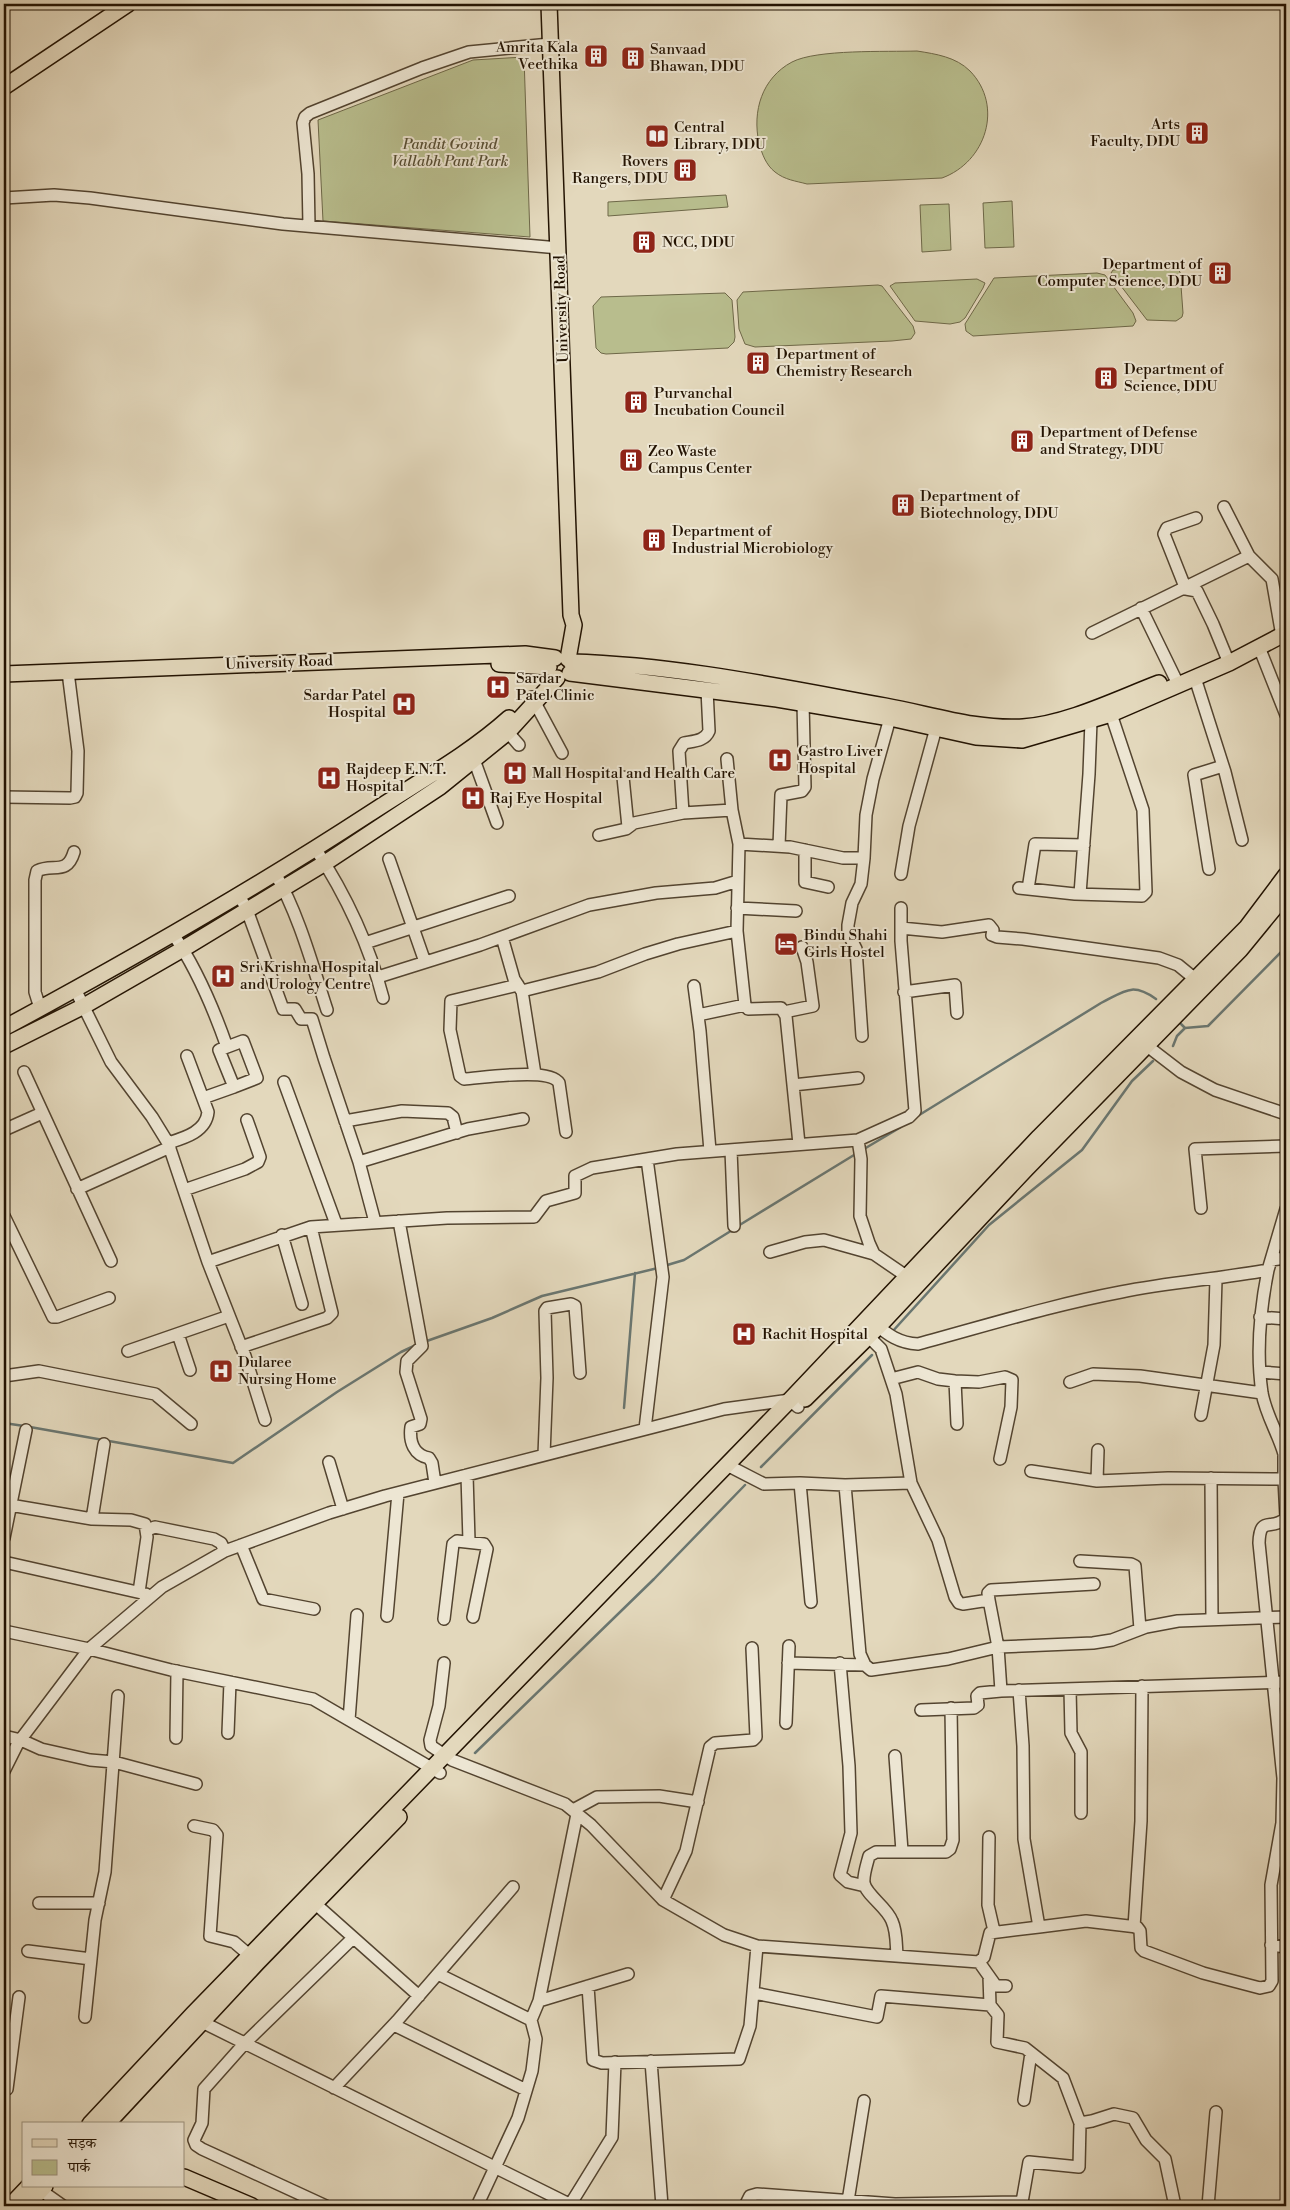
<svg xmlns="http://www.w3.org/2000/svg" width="1290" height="2210" viewBox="0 0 1290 2210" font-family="'Libre Bodoni','Noto Serif Devanagari',serif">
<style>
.green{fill:#b8bd8d;stroke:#6e6848}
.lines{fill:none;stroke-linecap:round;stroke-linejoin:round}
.stream{stroke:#6a7670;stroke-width:2.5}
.minor-casing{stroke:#534430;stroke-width:14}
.major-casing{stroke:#231302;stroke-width:18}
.minor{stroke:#ede6d3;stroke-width:11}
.major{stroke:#e3d8bc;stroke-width:15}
.labels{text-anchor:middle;stroke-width:4;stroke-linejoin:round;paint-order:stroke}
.poi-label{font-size:15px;fill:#231302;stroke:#ede6d3;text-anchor:start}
.park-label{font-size:15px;font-style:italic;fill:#574e33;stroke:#ede6d3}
.street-label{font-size:15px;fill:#231302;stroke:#ede6d3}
</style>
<rect width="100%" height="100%" fill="#e3d8bc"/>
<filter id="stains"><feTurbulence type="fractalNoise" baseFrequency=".004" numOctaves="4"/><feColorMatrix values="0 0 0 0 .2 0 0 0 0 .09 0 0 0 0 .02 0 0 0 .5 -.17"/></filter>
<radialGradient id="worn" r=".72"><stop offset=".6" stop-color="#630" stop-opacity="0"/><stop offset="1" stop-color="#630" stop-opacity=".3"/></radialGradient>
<!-- green -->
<path class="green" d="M 917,51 C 936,54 956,57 970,71 C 1004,106 986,162 942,178 L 807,184 C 796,181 785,180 775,172 C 766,165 762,154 759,143 C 752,111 762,78 792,62 C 817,49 887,52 917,51 Z
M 524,57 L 530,237 L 323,221 L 318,120 L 473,60 Z
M 726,195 L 728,207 L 608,216 L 608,202 Z
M 1012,201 L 1014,247 L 985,248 L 983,203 Z
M 949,204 L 951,250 L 922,252 L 920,205 Z
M 1176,267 L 1180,272 L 1183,313 L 1182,317 L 1176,321 L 1147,320 L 1111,273 L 1113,270 Z
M 1097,273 L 1105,275 L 1133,313 L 1136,321 L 1133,326 L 973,336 L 966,331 L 965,324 L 994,278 Z
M 977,279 L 985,283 L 983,288 L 965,318 L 960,322 L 950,324 L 915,321 L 890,286 L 895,283 Z
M 878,285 L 882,286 L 913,326 L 915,333 L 911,339 L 892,341 L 755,347 L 745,344 L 739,329 L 737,300 L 743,292 Z
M 725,293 L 732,300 L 735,337 L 734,342 L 728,348 L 606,354 L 601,353 L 596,348 L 593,306 L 601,297 Z"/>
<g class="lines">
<!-- stream -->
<path class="stream" d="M 1179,1022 L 1185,1028 L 1208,1026 L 1286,947
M 1173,1046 L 1177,1036 L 1185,1028
M 916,1117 L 1101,1003 C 1125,991 1132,982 1156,999
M 864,1149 L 901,1127
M 738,1226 L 854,1155
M 664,1266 L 684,1260 L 734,1229
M 892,1332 L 989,1225 L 1082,1150 L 1132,1081 L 1153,1061
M 424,1342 L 492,1318 L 542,1296 L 658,1268
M 624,1408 L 635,1273
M 4,1423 L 24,1426
M 30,1427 L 233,1463 L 337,1392 L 401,1352 L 416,1345
M 761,1467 L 872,1355
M 475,1753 L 654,1579 L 745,1485"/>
<!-- minor casing -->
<g class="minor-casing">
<path id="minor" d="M 4,198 L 54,195 L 90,198 L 283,224 L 559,248
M 309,226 L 308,174 L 303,123 L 305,117 L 310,113 L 422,68 L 469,52 L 550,44
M 1224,507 L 1249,556 L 1272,579 L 1282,636
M 1196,518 L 1167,528 L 1164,534 L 1185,587 L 1186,589 L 1197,591 L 1213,624 L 1229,663
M 1141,608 L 1179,686
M 1092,633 L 1249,556
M 1259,647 L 1286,715
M 1195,678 L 1225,772 L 1242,840
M 532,697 L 562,753
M 504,728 L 519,745
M 472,754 L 497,823
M 727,759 L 732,810 L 739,844 L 737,931 L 745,1005
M 623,777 L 628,827
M 4,797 L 70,798 L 75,797 L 77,793 L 78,751 L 68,672
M 683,813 L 679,751 L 684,743 C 694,741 705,741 709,731 L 707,690
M 599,835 L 626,829 L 634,823 L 683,813 L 732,810
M 739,844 L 790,847 L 843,858 L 864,858 L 866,815 L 873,779 L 890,718
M 779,846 L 781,795 L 802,791 L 805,787 L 803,703
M 315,848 C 346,895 369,944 383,998
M 805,850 L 805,882 L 828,887
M 389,859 L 425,962
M 1209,869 L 1194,775 L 1223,766
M 275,873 C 299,915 312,964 327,1010
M 901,874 L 909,826 L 936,728
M 1019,888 L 1075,894 L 1142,896 L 1146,892 L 1143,810 L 1111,714
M 1028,889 L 1035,844 L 1084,845
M 1080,894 L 1089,774 L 1091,721
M 239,895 L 247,910 L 283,1009 L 295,1009 L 301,1019 L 312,1019 L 324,1058 L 359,1162 L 375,1222
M 737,908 L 796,911
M 901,928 L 942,932 L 989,925 L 993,930 L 992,935 L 997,937 L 1023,939 L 1159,958 L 1178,965 L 1200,983
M 173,934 C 197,969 213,1007 227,1047
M 502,937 L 514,979 L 521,990
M 365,943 L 509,896
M 378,977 L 480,945 L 589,905 L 656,893 L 715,888 L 738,881
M 518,985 L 451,1001 L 450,1030 L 460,1076 L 464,1079 C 482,1078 550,1067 559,1083 L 566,1132
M 694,986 L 700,1031 L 710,1151
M 75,989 L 111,1062 L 152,1117 L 168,1143 L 208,1262 L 245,1356 L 265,1420
M 904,992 L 955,985 L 957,1013
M 40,1008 L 35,992 L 35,880 L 37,871 C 53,863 67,876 74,852
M 784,1012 L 813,1006 L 807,962 L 802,947
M 698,1015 L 745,1005 L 748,1009 L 781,1008 L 786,1016 L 799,1144
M 862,1036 L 856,949 L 848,933 L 848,925 L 852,903 L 861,884 L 864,858
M 243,1041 L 257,1078 L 234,1087 L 219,1050 Z
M 1142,1042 L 1181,1072 L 1215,1090 L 1286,1114
M 24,1072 L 111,1261
M 535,1074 L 522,991 L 598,972 L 645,954 L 678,944 L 737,931
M 284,1082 L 336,1224
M 793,1085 L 858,1078
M 203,1098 L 234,1087
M 345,1121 L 402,1111 L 448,1113 L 453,1117 L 457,1133
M 4,1130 L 42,1113
M 858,1140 L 909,1117 L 915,1111 L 901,941 L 901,908
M 168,1143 C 184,1138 206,1132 208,1112 L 187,1056
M 731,1150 L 734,1226
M 359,1162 L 468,1129 L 523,1119
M 77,1189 L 170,1147
M 184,1190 L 245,1169 L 258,1162 L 260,1157 L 247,1120
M 1201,1208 L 1195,1149 L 1286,1146
M 4,1216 L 53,1317 L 57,1317 L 109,1298
M 399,1221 L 422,1346 L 407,1361 L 406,1372 L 421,1419 L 420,1424 L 411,1427 C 409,1442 414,1455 429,1458 L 432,1463 L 435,1483
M 282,1235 L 302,1304
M 770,1252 L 805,1242 L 824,1240 L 874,1254
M 1271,1260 L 1286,1258
M 208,1262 L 311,1227 L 447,1218 L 534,1217 L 546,1201 L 575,1193 L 575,1176 L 592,1168 L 677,1154 L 858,1140 L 861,1159 L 860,1216 L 869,1243 L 874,1254 L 912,1280
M 1268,1270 C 1260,1310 1256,1352 1262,1393 C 1266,1415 1278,1433 1284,1454 L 1286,1455
M 1260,1317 L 1286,1319
M 874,1323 C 888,1335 899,1343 918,1344 C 985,1326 1052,1305 1121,1292 C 1170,1282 1219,1279 1268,1270 L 1286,1209
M 864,1332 L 881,1349 L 896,1394 L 911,1483 L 938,1540 L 955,1597 L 959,1603 L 963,1604 L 989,1600 L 998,1647 L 1001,1691
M 178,1334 L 190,1370
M 241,1347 L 327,1318 L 332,1313 L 311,1227
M 128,1351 L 229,1316
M 1261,1372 L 1286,1374
M 4,1376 L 39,1371 L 155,1394 L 191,1424
M 891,1379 L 918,1372 L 938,1379 L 955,1381 L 979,1382 L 1005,1377 L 1012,1380 L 1011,1407 L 1000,1459
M 955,1381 L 957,1424
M 1070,1382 L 1093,1374 L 1140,1376 L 1262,1393
M 1201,1415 L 1214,1345 L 1216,1279
M 645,1429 L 663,1277 L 647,1159
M 1284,1454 L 1284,1479
M 544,1455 L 547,1378 L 545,1311 L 547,1308 L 571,1304 L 575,1306 L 580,1373
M 329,1462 L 343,1509
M 727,1465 L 764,1484 L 800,1483 L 811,1602
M 1031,1471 L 1097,1481
M 467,1475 L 469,1541
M 1211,1478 L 1212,1619
M 800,1483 L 845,1485 L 911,1483
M 845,1485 L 860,1654 L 865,1665 L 871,1670 L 948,1659 L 998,1647 L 1093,1643 L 1112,1640 L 1146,1627 L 1178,1621 L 1286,1617
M 10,1505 L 92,1519 L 131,1520 L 145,1524 L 147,1537 L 139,1592
M 92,1519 L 104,1444
M 147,1530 L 155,1527 L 214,1539 L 221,1543 L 225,1551
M 4,1538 L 26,1430
M 241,1545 L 263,1599 L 314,1609
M 1080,1561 L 1131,1564 L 1135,1566 L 1140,1629
M 4,1562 L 146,1594
M 989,1600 L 988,1593 L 991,1590 L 1094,1584
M 387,1616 L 398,1493
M 444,1619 L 453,1544 L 457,1541 L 484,1544 L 487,1549 L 473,1617
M 4,1631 L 89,1649 L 171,1670 L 313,1699 L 440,1773
M 444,1663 L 439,1706 L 430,1740 L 431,1746 L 452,1760 L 565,1804 L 591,1825 L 663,1900 L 724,1935 L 757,1946 L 979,1962 L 996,1986 L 1006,1986
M 788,1663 L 865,1665
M 840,1663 L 849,1766 L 851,1833 L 840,1875 L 848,1882 L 865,1886
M 1070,1689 L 1071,1733 L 1081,1752 L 1081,1813
M 921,1710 L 974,1708 L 978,1705 L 977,1696 L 980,1693 L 1001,1691 L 1286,1682
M 349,1720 L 357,1615
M 786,1723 L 789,1646
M 228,1733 L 230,1682
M 4,1736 L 21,1740 L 41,1749 L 90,1760 L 114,1762 L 196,1784
M 176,1738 L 177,1671
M 895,1756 L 902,1851
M 4,1771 L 18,1743 L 89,1649 L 162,1587 L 225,1551 L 329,1513 L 385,1496 L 724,1409 L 790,1400 L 798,1407
M 573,1810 L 597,1797 L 659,1796 L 698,1802
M 194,1826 L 213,1830 L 217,1835 L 210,1936 L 234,1942 L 255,1960
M 989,1837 L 988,1905 L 994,1931
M 310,1899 L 419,1996
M 663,1900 L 686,1851 L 710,1747 L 715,1743 L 753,1740 L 756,1737 L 752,1648
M 39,1903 L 99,1903
M 1039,1927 L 1086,1921 L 1137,1927 L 1140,1931 L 1141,1948 L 1144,1951 L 1203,1973 L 1260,1988 L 1269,1986 L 1272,1981 L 1271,1885 L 1282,1823 L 1283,1778 L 1259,1543 C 1260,1514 1271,1532 1286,1518 L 1284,1479 L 1168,1478 L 1097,1481 L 1098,1450
M 1134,1927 L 1141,1821 L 1142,1686
M 1271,1945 L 1286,1947
M 28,1951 L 91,1959
M 897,1956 C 896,1944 897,1932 892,1921 C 887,1907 866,1895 864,1883 C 863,1875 867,1864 869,1856 L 876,1852 L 946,1852 L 950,1849 L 953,1840 L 951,1708
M 979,1962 L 984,1957 L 990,1933 L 1039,1927 L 1024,1839 L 1023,1746 L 1019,1690
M 438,1974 L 531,2020 L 536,2039 L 532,2071 L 518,2118 L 477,2206
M 989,1976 L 990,2005 L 998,2015 L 997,2042 L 1025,2048 L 1063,2078 L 1080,2123 L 1092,2121 L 1114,2114 L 1133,2118 L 1146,2140 L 1165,2159 L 1175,2206
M 588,1986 L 593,2060 L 602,2063 L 739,2059 L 750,2026 L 757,1946
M 754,1993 L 877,2017 L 881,1996 L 990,2005
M 539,2001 L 628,1974
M 85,2017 L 95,1920 L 105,1872 L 118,1696
M 196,2019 L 573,2206
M 531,2020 L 539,2001 L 577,1814
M 394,2025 L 526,2090
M 651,2061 L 662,2206
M 334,2088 L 397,2021 L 513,1887
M 4,2089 L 7,2089 L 19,1997
M 1024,2100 L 1031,2053
M 36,2187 L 63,2206
M 848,2201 L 864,2101
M 1022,2202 L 1029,2162 L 1079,2167 L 1080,2123
M 570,2205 L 612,2137 L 615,2062
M 326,2206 L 202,2149 L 196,2145 L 194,2140 L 202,2123 L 204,2089 L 244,2044 L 353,1938
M 745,2206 L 750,2196 L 757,2194 L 895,2204 L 1019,2202 L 1026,2206
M 1208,2206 L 1216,2112"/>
</g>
<!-- major casing -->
<g class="major-casing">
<path id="major" d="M 549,4 L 571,615 L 574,625 L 568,659
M 4,87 L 128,4
M 571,662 C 677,665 781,687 885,706 C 930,714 976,730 1023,727 C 1067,724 1117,699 1159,683
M 499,664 L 549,667
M 570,673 L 777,699 L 890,718 L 976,737 L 1022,740 L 1111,714 L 1229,663 L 1286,633
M 4,674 L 525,654 L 555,658
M 4,1028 C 128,961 251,891 369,814 C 416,783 468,755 509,718
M 4,1046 L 84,1006 L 183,949 L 325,863 L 440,787 L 508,732 L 557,678
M 805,1399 L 878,1327 L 1026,1169 L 1240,950 L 1281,900
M 90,2124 L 193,2014 L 790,1400 L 1039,1137 L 1247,927 L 1286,875
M 107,2124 L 257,1963 L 399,1817
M 184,2177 L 252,2206
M 10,2206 L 29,2186
M 26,2206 L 45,2186"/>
</g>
<!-- minor -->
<use href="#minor" class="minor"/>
<!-- major -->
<use href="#major" class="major"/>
</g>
<!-- icons -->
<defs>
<g id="building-square" transform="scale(1.25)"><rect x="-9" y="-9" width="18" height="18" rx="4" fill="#8f2418" stroke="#ede6d3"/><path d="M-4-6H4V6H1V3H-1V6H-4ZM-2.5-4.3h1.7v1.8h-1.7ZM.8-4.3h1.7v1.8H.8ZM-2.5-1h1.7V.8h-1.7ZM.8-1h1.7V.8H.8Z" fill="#fff"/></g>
<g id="library-square" transform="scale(1.25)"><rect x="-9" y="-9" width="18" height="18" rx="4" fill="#8f2418" stroke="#ede6d3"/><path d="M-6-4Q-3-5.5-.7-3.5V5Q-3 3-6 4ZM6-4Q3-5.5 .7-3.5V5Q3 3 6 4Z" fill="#fff"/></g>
<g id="hospital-square" transform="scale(1.25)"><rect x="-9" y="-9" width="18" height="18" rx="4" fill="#8f2418" stroke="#ede6d3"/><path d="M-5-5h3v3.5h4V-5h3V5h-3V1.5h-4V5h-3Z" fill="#fff"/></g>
<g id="hotel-square" transform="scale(1.25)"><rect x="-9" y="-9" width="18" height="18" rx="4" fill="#8f2418" stroke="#ede6d3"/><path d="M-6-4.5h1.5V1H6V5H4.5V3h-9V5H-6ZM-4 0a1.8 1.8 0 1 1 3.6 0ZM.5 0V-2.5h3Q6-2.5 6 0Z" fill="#fff"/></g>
</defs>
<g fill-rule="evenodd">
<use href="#building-square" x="596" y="56"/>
<use href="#building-square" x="633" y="58"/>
<use href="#building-square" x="1197" y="133"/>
<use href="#library-square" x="657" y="136"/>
<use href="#building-square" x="685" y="170"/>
<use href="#building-square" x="644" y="242"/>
<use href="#building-square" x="1220" y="273"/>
<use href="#building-square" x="758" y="363"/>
<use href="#building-square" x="1106" y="378"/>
<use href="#building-square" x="636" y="402"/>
<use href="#building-square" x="1022" y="441"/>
<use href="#building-square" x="631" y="460"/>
<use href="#building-square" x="903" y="505"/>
<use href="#building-square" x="654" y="540"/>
<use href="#hospital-square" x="498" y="687"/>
<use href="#hospital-square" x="404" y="704"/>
<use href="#hospital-square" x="780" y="760"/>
<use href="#hospital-square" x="515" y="773"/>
<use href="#hospital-square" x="329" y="778"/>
<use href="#hospital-square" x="473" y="798"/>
<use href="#hotel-square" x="786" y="944"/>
<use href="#hospital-square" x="223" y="976"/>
<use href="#hospital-square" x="744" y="1334"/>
<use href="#hospital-square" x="221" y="1371"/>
</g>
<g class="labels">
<!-- poi labels -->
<g class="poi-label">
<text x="578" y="52" text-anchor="end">Amrita Kala<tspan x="578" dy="17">Veethika</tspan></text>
<text x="650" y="54">Sanvaad<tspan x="650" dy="17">Bhawan, DDU</tspan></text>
<text x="1180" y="129" text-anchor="end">Arts<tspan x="1180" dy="17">Faculty, DDU</tspan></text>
<text x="674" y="132">Central<tspan x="674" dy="17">Library, DDU</tspan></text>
<text x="668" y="166" text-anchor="end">Rovers<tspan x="668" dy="17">Rangers, DDU</tspan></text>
<text x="662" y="247">NCC, DDU</text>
<text x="1202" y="269" text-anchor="end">Department of<tspan x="1202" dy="17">Computer Science, DDU</tspan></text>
<text x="776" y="359">Department of<tspan x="776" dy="17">Chemistry Research</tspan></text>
<text x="1124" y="374">Department of<tspan x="1124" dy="17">Science, DDU</tspan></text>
<text x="654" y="398">Purvanchal<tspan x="654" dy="17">Incubation Council</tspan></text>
<text x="1040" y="437">Department of Defense<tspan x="1040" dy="17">and Strategy, DDU</tspan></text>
<text x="648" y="456">Zeo Waste<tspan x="648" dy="17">Campus Center</tspan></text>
<text x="920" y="501">Department of<tspan x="920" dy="17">Biotechnology, DDU</tspan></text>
<text x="672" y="536">Department of<tspan x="672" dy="17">Industrial Microbiology</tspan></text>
<text x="516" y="683">Sardar<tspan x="516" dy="17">Patel Clinic</tspan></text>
<text x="386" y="700" text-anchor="end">Sardar Patel<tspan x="386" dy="17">Hospital</tspan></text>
<text x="798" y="756">Gastro Liver<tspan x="798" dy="17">Hospital</tspan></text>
<text x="346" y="774">Rajdeep E.N.T.<tspan x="346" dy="17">Hospital</tspan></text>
<text x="532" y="778">Mall Hospital and Health Care</text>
<text x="490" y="803">Raj Eye Hospital</text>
<text x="804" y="940">Bindu Shahi<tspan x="804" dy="17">Girls Hostel</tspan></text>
<text x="240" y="972">Sri Krishna Hospital<tspan x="240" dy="17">and Urology Centre</tspan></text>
<text x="762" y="1339">Rachit Hospital</text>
<text x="238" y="1367">Dularee<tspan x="238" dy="17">Nursing Home</tspan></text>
</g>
<!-- park labels -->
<g class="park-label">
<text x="450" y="149">Pandit Govind<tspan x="450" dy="17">Vallabh Pant Park</tspan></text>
</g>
<!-- street labels -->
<g class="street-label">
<text transform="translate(561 309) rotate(-92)" y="5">University Road</text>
<text transform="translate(279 662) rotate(-2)" y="5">University Road</text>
</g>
</g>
<!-- margin -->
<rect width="1290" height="2210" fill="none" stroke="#e3d8bc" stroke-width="20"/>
<rect x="5" y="5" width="1280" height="2200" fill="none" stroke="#231302" stroke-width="2.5"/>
<rect x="10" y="10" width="1270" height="2190" fill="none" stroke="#231302"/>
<!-- legend -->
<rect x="22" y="2122" width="162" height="65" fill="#ede6d3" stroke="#9c927f"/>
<rect x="32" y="2139" width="25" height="8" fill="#e3d8bc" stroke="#9c927f"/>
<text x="68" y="2148" font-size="15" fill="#231302">सड़क</text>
<rect x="32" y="2160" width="25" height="15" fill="#b8bd8d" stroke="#9c927f"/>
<text x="68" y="2172" font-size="15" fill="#231302">पार्क</text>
<rect width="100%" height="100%" filter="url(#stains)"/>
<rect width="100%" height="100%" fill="url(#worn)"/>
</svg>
